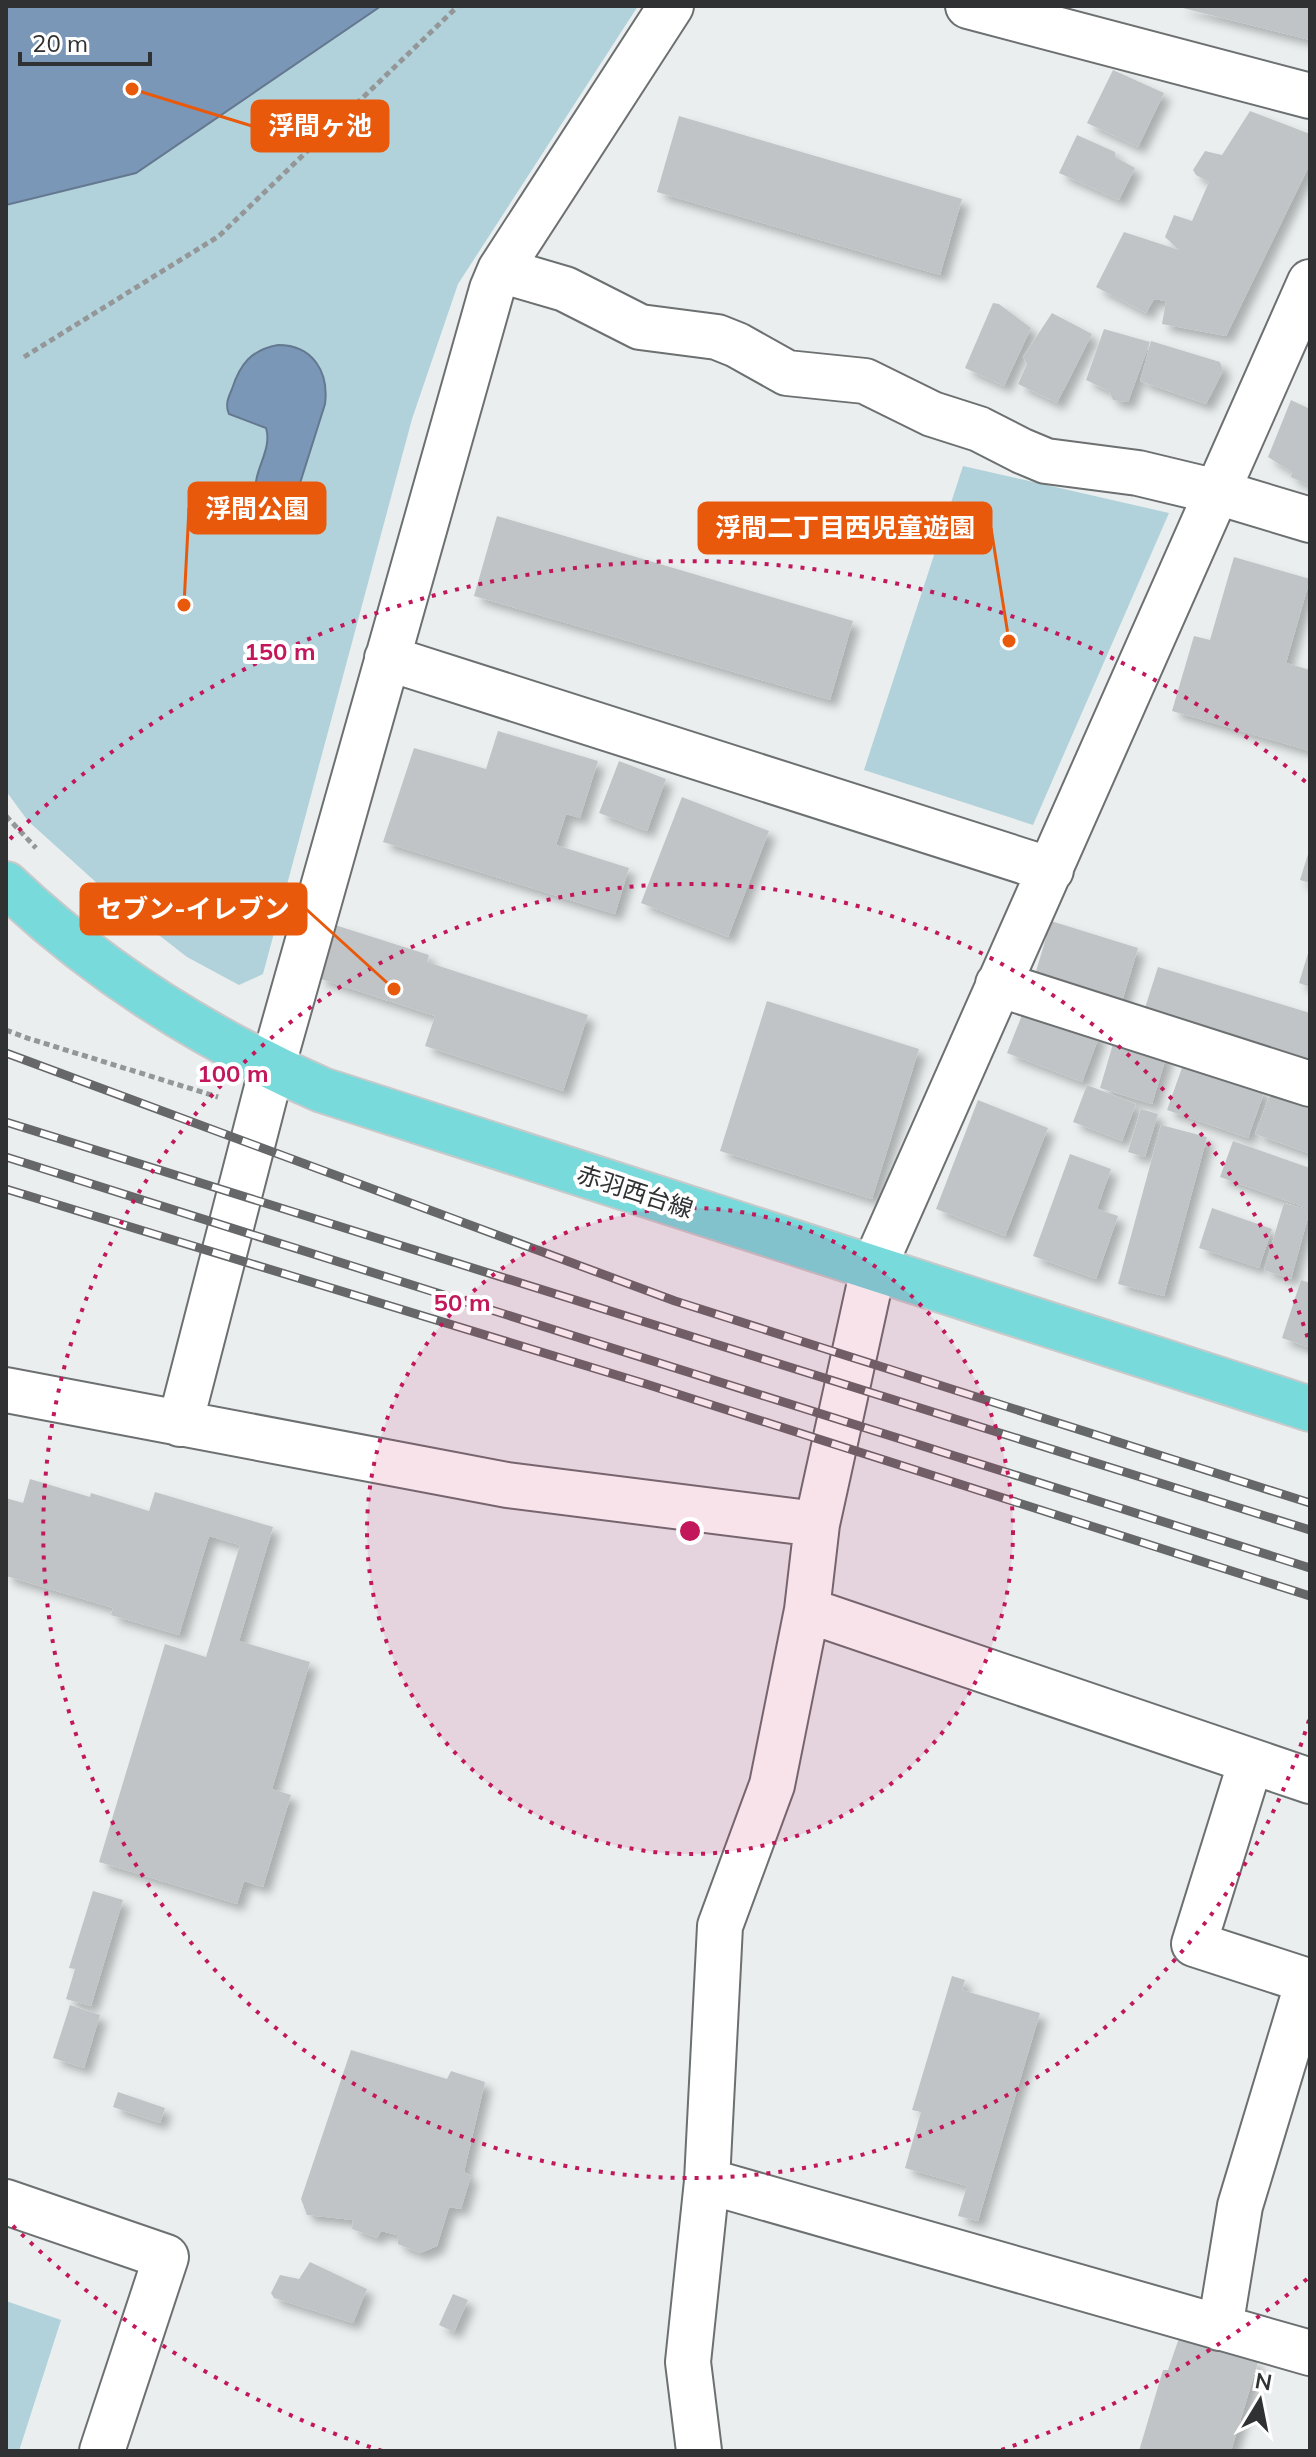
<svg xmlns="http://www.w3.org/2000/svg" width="1316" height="2457" viewBox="0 0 1316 2457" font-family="Mulish,'Noto Sans JP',sans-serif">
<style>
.green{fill:#b1d2da}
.water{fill:#7b97b7;stroke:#64788f;stroke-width:2}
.building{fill:#c1c4c6;filter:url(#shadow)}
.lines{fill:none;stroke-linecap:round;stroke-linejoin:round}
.minor-casing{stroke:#6c7071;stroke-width:48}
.major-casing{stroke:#c9c9ca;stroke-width:48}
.path{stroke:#949697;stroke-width:5;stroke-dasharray:6 4;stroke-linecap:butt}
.minor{stroke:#fff;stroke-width:44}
.major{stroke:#79dadc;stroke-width:44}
.rail-casing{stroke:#656768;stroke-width:9}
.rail{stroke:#fff;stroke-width:6;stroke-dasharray:18;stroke-linecap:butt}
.ring{fill:none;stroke:#c2185b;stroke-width:4;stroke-dasharray:4 8}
.labels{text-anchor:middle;stroke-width:8;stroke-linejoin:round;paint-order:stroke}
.street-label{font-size:24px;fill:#303132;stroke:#fff}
.centre{fill:#c2185b;stroke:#fff;stroke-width:4}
.ring-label{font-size:24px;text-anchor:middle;font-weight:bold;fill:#c2185b;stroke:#fff;stroke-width:8;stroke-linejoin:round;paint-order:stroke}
.leader{fill:none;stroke:#e8590c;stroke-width:3}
.callout-dot{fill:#e8590c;stroke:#fff;stroke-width:3}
.callout{fill:#e8590c;stroke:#e8590c;stroke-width:3}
.callout-label{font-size:26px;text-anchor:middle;font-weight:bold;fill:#fff}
</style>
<defs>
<filter id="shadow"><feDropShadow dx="7" dy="7" stdDeviation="4" flood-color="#0004"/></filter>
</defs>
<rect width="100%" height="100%" fill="#eaeeef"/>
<!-- green -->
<path class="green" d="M 6,6 L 638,6 L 458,284 L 412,419 L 263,974 L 239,985 L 187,957 L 128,911 L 28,821 L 6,791 Z
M 963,466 L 1169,513 L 1033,825 L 864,770 Z
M 6,2301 L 61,2320 L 19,2451 L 6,2451 Z"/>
<!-- water -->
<path class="water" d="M 6,6 L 381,6 L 136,173 L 6,205 Z
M 278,345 C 313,345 329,372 325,404 L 295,499 C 286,511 266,501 256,493 C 252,472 273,450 266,428 L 229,414 C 225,405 228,398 232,389 C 240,364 251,350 278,345 Z"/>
<!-- building -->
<path class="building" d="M 1179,6 L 1310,6 L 1310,40 L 1179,7 Z
M 1113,70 L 1164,93 L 1138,147 L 1087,123 Z
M 1250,111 L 1310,134 L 1310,164 L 1226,336 L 1162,324 L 1166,301 L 1154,299 L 1146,313 L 1096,287 L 1124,232 L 1179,250 L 1165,237 L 1174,215 L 1192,221 L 1209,182 L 1196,175 L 1193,170 L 1205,151 L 1222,155 Z
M 679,116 L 962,199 L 940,275 L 657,192 Z
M 1077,135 L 1115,152 L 1115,157 L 1135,168 L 1119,200 L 1059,173 Z
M 993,303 L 999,304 L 1031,328 L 1004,386 L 965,368 Z
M 1052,313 L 1092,334 L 1057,403 L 1018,384 L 1027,364 L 1023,357 Z
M 1104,329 L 1150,342 L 1128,402 L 1113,400 L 1109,391 L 1086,380 Z
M 1151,341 L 1220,362 L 1223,371 L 1206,404 L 1140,381 Z
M 1291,400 L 1310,409 L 1309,485 L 1291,477 L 1292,472 L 1268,457 Z
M 497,516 L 853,621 L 830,700 L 474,596 Z
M 1234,557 L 1310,579 L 1286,663 L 1310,670 L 1310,751 L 1172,711 L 1194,636 L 1210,640 Z
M 498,731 L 598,761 L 580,818 L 566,814 L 556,845 L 629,868 L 615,914 L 383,842 L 414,748 L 486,769 Z
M 619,761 L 666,779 L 647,831 L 599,813 Z
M 682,797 L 769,831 L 728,937 L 641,903 Z
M 1309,851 L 1310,851 L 1310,883 L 1300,880 Z
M 1051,921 L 1138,948 L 1121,1005 L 1034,978 Z
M 335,925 L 429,955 L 427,962 L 588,1015 L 563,1091 L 425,1046 L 435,1016 L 318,978 Z
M 1309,950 L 1310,951 L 1310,987 L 1299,983 Z
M 1158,967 L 1310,1013 L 1309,1059 L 1145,1008 Z
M 767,1001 L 919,1049 L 872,1199 L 720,1151 Z
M 1026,1005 L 1100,1034 L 1082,1082 L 1007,1053 Z
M 1115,1037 L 1167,1054 L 1152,1104 L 1100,1088 Z
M 1184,1062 L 1265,1090 L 1248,1138 L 1167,1110 Z
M 1087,1085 L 1136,1104 L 1122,1141 L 1073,1122 Z
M 1271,1092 L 1310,1107 L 1310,1147 L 1308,1153 L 1255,1134 Z
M 978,1100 L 1048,1128 L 1005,1236 L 936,1209 Z
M 1141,1109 L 1158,1114 L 1145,1157 L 1128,1152 Z
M 1161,1125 L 1207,1137 L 1164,1296 L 1118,1284 Z
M 1233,1141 L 1310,1168 L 1310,1209 L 1220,1177 Z
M 1070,1154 L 1111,1169 L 1097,1209 L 1118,1216 L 1096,1279 L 1033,1256 Z
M 1284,1203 L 1310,1210 L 1291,1279 L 1264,1270 Z
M 1212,1208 L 1272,1229 L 1259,1268 L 1199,1248 Z
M 1301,1280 L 1310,1283 L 1310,1348 L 1282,1338 Z
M 30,1479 L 90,1497 L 91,1493 L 149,1511 L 155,1492 L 273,1527 L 239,1641 L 310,1662 L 272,1789 L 291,1795 L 263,1887 L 244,1881 L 237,1904 L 99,1862 L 165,1644 L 206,1657 L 240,1545 L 209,1536 L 179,1635 L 111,1615 L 113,1608 L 6,1576 L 6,1498 L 23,1503 Z
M 93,1891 L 123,1900 L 91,2006 L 66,1999 L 75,1969 L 69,1968 Z
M 952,1976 L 965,1980 L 962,1990 L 1040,2013 L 978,2221 L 958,2216 L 967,2186 L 905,2168 L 921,2112 L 912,2110 Z
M 70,2005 L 100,2015 L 84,2068 L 53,2058 Z
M 351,2050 L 447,2079 L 451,2071 L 485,2082 L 464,2172 L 471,2176 L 461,2209 L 449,2207 L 437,2246 L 420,2253 L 398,2244 L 397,2235 L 381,2231 L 377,2238 L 352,2229 L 353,2220 L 307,2215 L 301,2199 Z
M 118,2092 L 165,2108 L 160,2123 L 113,2107 Z
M 310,2262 L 367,2289 L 353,2323 L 274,2298 L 271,2293 L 280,2275 L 299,2279 Z
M 453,2294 L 468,2300 L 454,2332 L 439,2325 Z
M 1179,2338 L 1258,2362 L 1231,2451 L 1139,2451 L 1163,2370 L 1168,2370 Z"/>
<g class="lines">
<!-- minor casing -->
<g class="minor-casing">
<path id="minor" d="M 968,6 L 1310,96
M 500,270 L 565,289 L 640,327 L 717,337 L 737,345 L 787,373 L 865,381 L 932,414 L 979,429 L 1022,451 L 1046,461 L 1138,473 L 1217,492 L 1310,520
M 1310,282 L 873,1269 L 817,1524 L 807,1610 L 1310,1781
M 387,658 L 1051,870
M 998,984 L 1310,1084
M 6,1390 L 507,1485 L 817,1524
M 180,1424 L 272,1068 L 492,289 L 500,270 L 671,6
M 707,2181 L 1310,2353
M 6,2202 L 166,2257 L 102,2451
M 1220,2328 L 1240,2206 L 1308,1981 L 1194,1944 L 1251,1761
M 699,2451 L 688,2362 L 707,2181 L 720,1926 L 772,1785 L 807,1610"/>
</g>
<!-- major casing -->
<g class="major-casing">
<path id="major" d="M 6,884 C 99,972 205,1039 322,1090 L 1310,1409"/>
</g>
<!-- path -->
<path class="path" d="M 24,357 L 219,236 L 458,6
M 6,816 L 36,848
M 6,1030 L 27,1038 L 218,1097"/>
<!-- minor -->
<use href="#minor" class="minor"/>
<!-- major -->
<use href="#major" class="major"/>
<!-- rail casing -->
<g class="rail-casing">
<path id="rail" d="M 6,1053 L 675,1301 L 1310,1503
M 6,1122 L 1310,1530
M 6,1157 L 1310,1568
M 6,1189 L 646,1384 L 1310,1596"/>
</g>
<!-- rail -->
<use href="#rail" class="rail"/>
</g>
<!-- distance rings -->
<circle cx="690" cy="1531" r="323" fill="#c2185b" fill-opacity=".12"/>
<g class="ring">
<circle cx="690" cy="1531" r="323"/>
<path d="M1309 1720A647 647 0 1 1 1309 1342"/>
<path d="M1307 2279A970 970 0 0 1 998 2451M382 2451A970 970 0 0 1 10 2223M10 839A970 970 0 0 1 1307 783"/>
</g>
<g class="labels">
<!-- street labels -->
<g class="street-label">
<text transform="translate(635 1192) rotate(18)" y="8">赤羽西台線</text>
</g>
</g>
<circle cx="690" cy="1531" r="12" class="centre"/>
<g class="ring-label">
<text x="280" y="660">150 m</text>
<text x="233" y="1082">100 m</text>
<text x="462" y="1311">50 m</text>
</g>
<!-- callouts -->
<path class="leader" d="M132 89L252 126M184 605L189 508M1009 641L991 528M394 989L306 909"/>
<g class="callout-dot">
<circle cx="132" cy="89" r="8"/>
<circle cx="184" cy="605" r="8"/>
<circle cx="1009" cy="641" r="8"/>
<circle cx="394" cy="989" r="8"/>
</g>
<g class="callout">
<rect x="252" y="101" width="136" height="50" rx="8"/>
<rect x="189" y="483" width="136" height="50" rx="8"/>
<rect x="699" y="503" width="292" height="50" rx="8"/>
<rect x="81" y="884" width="225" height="50" rx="8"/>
</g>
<g class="callout-label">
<text x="320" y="135">浮間ヶ池</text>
<text x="257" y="518">浮間公園</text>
<text x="845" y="537">浮間二丁目西児童遊園</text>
<text x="193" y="918">セブン-イレブン</text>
</g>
<!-- border -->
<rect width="1316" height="2457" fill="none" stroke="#303132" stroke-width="16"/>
<!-- north arrow -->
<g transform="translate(1260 2401) rotate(10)" stroke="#ffffff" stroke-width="6" paint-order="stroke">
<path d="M0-6L14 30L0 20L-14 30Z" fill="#303132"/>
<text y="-12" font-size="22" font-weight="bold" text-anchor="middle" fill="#303132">N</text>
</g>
<!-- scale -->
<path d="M20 52v12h130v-12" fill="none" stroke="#303132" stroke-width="4"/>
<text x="32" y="52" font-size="24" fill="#303132" stroke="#ffffff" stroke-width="6" paint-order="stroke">20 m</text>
</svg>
